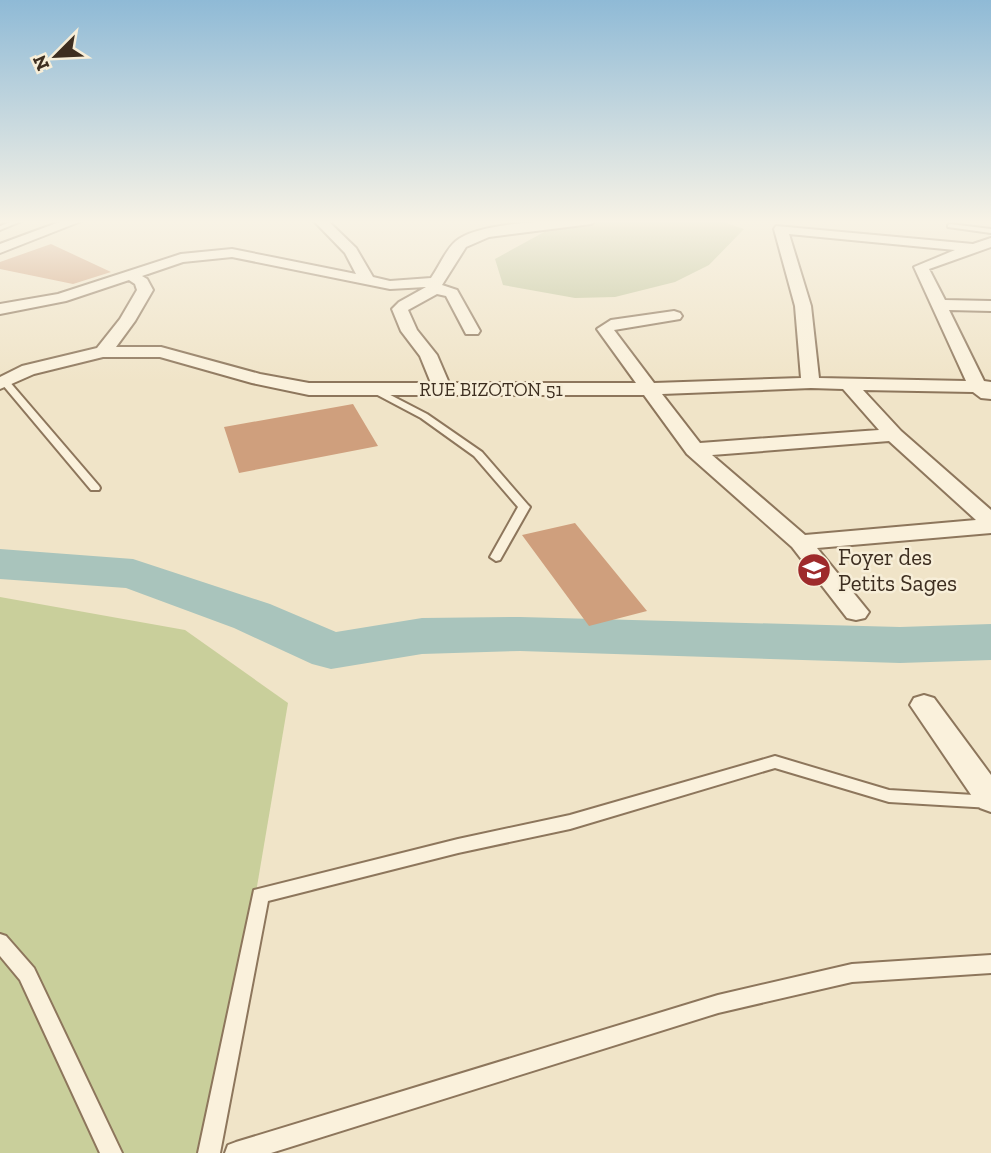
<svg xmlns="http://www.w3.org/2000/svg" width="991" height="1153" viewBox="0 0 991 1153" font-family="'Zilla Slab',serif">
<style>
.green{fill:#c9cf9b}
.cemetery{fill:#bfc49a}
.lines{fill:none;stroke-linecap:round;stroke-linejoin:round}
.river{fill:#a9c4bc;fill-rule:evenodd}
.building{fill:#cf9f7d}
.lane-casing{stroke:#8d765c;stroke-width:4}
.street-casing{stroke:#8d765c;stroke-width:4}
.lane{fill:#faf1dc;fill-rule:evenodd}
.street{fill:#faf1dc;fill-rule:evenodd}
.labels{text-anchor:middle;stroke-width:5;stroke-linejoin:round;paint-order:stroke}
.far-street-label{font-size:19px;fill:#3d2e20;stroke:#f7eed8}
.poi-label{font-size:23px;fill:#3d2e20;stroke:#f7eed8;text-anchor:start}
</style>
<rect width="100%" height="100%" fill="#f0e4c8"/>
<!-- green -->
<path class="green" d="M 0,597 L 185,630 L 288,703 L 212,1153 L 0,1153 Z"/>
<!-- cemetery -->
<path class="cemetery" d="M 581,220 L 718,220 L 744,229 L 709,265 L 675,282 L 615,297 L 575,298 L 503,285 L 495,259 L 546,231 L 549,223 Z"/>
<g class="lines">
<!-- river -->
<path class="river" d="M 0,549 L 133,559 L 270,604 L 336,632 L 422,618 L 520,617 L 900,627 L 991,624 L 991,660 L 900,663 L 520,651 L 422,654 L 331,669 L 312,664 L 234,628 L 126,588 L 0,579 Z"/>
</g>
<!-- building -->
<path class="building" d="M 51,244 L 111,272 L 73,284 L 0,269 L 0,262 Z
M 353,404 L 378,446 L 239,473 L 224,427 Z
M 575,523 L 647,611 L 589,626 L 522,535 Z"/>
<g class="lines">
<!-- lane casing -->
<g class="lane-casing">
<path id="lane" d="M 15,220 L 24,220 L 0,230 L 0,226 Z
M 950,224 L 991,229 L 991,233 L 948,227 L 948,225 Z
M 5,379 L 8,380 L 99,486 L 100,488 L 99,490 L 91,490 L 2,384 L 2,380 Z
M 373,386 L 427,414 L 482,452 L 528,505 L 530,507 L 500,560 L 496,561 L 490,557 L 518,507 L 474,456 L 421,418 L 370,391 L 368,389 Z
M 775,756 L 889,790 L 991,796 L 991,808 L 889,802 L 775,768 L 570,829 L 458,853 L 268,901 L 220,1153 L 198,1153 L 254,890 L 458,839 L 570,815 Z
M 0,934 L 6,936 L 34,968 L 122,1153 L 100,1153 L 20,980 L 0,956 Z
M 991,955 L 991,973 L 852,982 L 718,1013 L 271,1153 L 225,1153 L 228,1145 L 236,1142 L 718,995 L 852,964 Z"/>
</g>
<!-- street casing -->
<g class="street-casing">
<path id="street" d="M 65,220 L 84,220 L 0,253 L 0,244 Z
M 313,220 L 327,220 L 356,248 L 373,277 L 390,281 L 431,278 C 439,267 446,249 456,241 C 480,221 565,220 597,220 L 591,224 L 489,237 L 466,247 L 442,285 L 457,290 L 480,331 L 478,334 L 466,334 L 446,296 L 437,294 L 408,310 L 417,330 L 437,355 L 449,383 L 636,383 L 597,329 L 611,320 L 674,311 L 680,313 L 682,316 L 680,319 L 614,330 L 654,383 L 801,378 L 795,306 L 774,229 L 776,226 L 973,244 L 991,238 L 991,247 L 929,269 L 945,300 L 991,301 L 991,311 L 949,310 L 984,381 L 991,382 L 991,399 L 981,398 L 973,392 L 863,390 L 901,431 L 991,510 L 991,533 L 817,548 L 869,612 L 865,618 L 856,620 L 847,618 L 792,547 L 687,454 L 644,395 L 309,395 L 252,383 L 160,357 L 103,357 L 34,374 L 0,389 L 0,377 L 22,366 L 97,348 L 120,319 L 137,290 L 135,284 L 129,280 L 66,301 L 0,314 L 0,304 L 58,294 L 181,254 L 232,249 L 356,274 L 345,253 ZM 789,234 L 955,250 L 914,267 L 966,381 L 819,378 L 811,306 ZM 232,257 L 390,289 L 426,287 L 399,302 L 392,309 L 401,331 L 420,356 L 431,383 L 309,383 L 260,374 L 161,347 L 116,347 L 135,321 L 153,290 L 147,279 L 142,276 L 183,262 ZM 811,388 L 843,389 L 879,430 L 700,443 L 662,394 ZM 889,441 L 976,520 L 805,535 L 712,455 Z
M 924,695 L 934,698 L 991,775 L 991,812 L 980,808 L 910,705 L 914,698 Z"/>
</g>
<!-- lane -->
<use href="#lane" class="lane"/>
<!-- street -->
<use href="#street" class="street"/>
</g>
<!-- sky -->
<linearGradient id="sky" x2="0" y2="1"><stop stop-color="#8fbad6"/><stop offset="0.58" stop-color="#f8f3e6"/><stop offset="1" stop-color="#f8f3e6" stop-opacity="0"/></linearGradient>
<rect width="991" height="382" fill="url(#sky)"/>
<!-- icons -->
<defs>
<g id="school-disc" transform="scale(1.75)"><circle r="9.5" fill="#9e2a2b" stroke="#f7eed8"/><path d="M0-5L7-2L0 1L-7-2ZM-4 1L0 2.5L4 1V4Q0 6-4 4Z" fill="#fff"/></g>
</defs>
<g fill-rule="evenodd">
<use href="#school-disc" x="814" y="570"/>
</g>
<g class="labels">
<!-- far-street labels -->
<g class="far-street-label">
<text x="491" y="396">RUE BIZOTON 51</text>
</g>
<!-- poi labels -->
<g class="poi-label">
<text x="838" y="565">Foyer des<tspan x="838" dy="26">Petits Sages</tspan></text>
</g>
</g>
<!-- north arrow -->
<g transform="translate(56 56) rotate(246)" stroke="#f7eed8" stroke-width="5" paint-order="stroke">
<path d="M0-5L12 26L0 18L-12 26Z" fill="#3d2e20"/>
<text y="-10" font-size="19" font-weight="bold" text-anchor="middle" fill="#3d2e20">N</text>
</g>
</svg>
